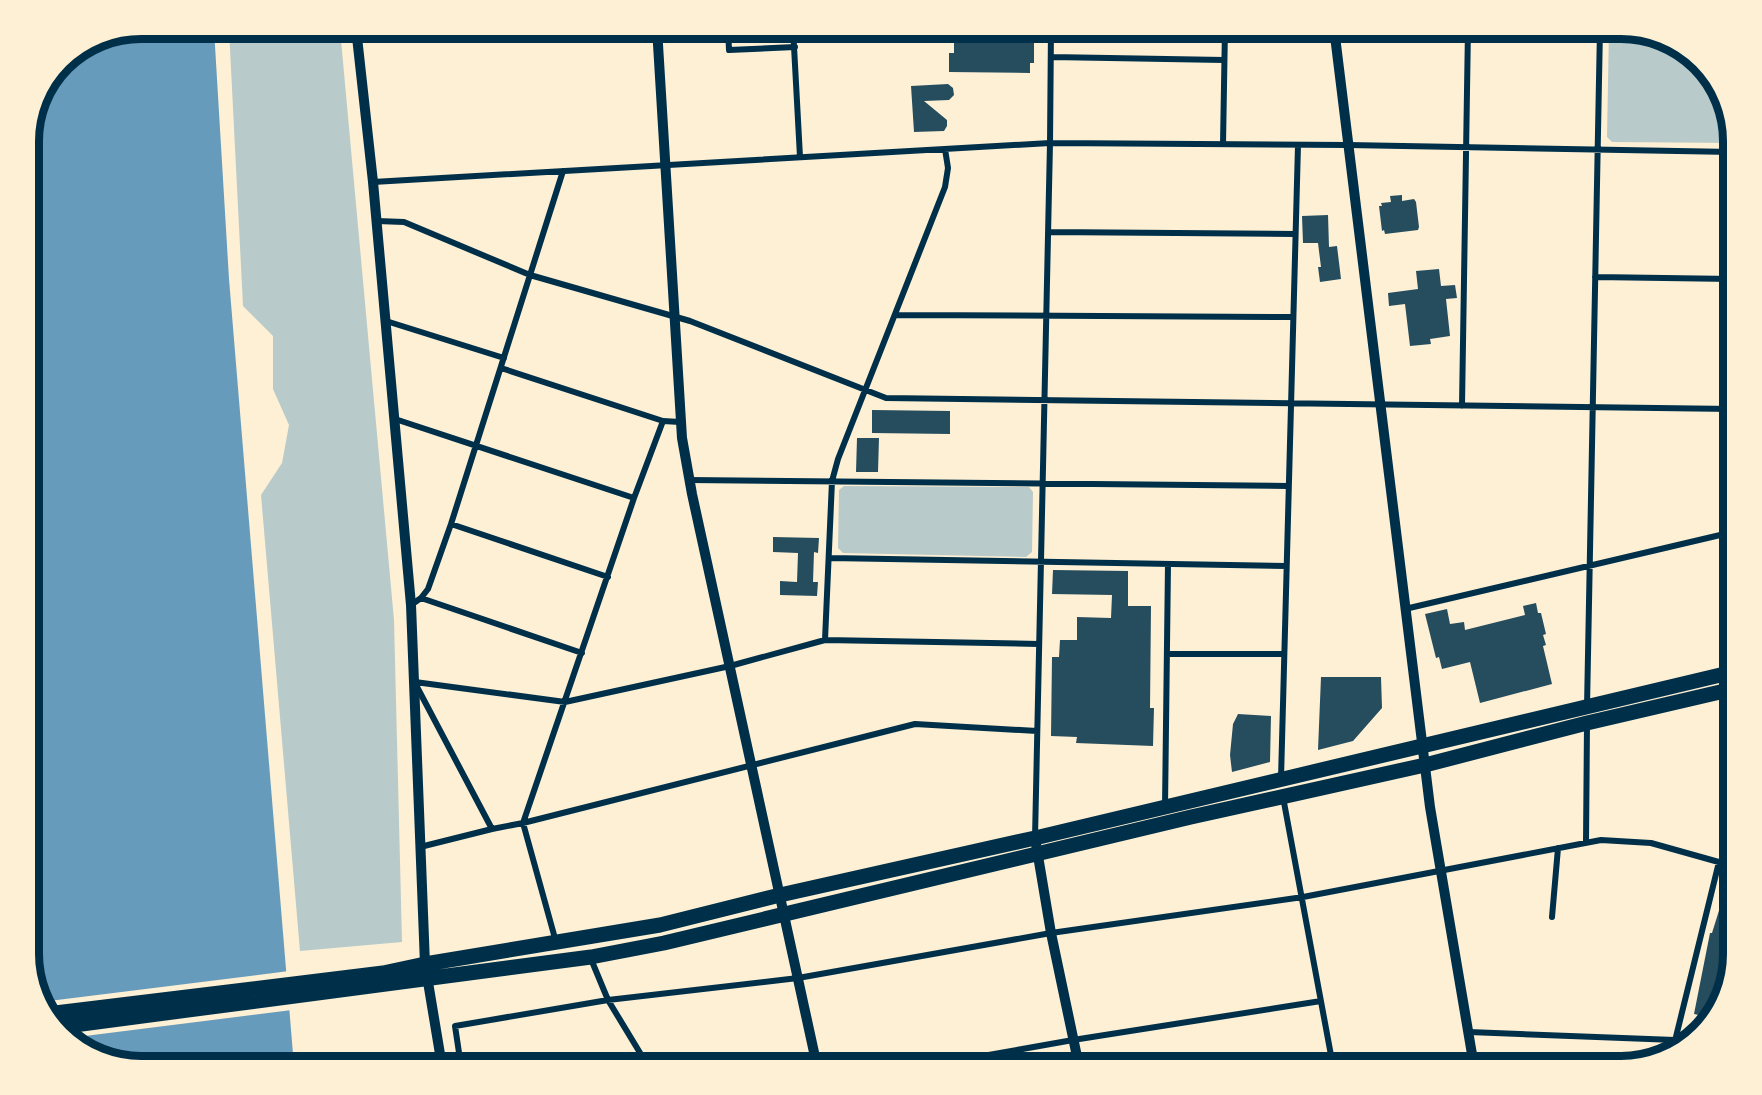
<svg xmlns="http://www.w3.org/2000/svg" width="1762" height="1095" viewBox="0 0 1762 1095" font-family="'DM Sans',sans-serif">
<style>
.green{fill:#b9caca}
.water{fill:#669bbc}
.pier{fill:#fdf0d5}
.building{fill:#264d5e}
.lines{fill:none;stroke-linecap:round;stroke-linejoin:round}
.minor{stroke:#003049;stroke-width:6}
.tertiary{stroke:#003049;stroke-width:10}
.trunk{stroke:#003049;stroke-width:15}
.rim{fill:none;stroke:#003049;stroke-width:8}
</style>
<rect width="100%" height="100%" fill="#fdf0d5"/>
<!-- green -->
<path class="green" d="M 229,29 L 340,29 L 394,620 L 402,942 L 300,951 L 261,495 L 282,463 L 289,425 L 273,389 L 273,336 L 243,306 Z
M 1609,29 L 1621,29 L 1683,47 L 1719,85 L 1733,143 L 1612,142 L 1607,137 Z
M 844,486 L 1029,487 L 1033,492 L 1032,552 L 1026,557 L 843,553 L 838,548 L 839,490 Z"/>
<!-- water -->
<path class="water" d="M 141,29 L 214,29 L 229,279 L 294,1066 L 141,1066 L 79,1048 L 43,1010 L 29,961 L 29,134 L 62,61 L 98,37 Z"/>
<!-- pier -->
<path class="pier" d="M 289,971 L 292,1010 L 69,1038 L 43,1010 L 41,1002 Z"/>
<!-- building -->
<path class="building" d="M 954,40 L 1034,42 L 1034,63 L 1030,63 L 1030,73 L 949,72 L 949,53 L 954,53 Z
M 948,84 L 953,88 L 954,95 L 949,100 L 924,101 L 947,120 L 947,126 L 944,131 L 914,132 L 911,86 Z
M 1402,195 L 1402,201 L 1414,199 L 1416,202 L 1419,227 L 1418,230 L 1385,234 L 1384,230 L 1382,231 L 1379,206 L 1382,206 L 1381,203 L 1391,202 L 1390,196 Z
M 1328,215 L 1329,247 L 1337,246 L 1341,279 L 1320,282 L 1318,267 L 1321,267 L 1318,243 L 1303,243 L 1302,216 Z
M 1439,269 L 1441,286 L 1455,285 L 1457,298 L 1446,299 L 1450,336 L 1430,339 L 1431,344 L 1410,346 L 1405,304 L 1389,306 L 1388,293 L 1418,289 L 1416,271 Z
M 872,410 L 950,411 L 950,434 L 872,433 Z
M 857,438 L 879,438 L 878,472 L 856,472 Z
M 773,537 L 819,538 L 818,553 L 814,552 L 813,582 L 818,582 L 817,596 L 780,595 L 780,581 L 797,582 L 798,553 L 773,552 Z
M 1053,570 L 1128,571 L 1128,606 L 1151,606 L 1150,708 L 1154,708 L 1153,746 L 1076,743 L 1077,737 L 1051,736 L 1052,657 L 1059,657 L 1060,640 L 1077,640 L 1077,617 L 1111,618 L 1112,595 L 1052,594 Z
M 1536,603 L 1538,613 L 1541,613 L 1546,634 L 1543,635 L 1546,645 L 1543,646 L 1552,684 L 1480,703 L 1470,662 L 1442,669 L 1439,657 L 1436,658 L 1425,614 L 1447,609 L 1450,624 L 1464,622 L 1465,630 L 1525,615 L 1523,606 Z
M 1321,677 L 1381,677 L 1382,708 L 1353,741 L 1318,750 Z
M 1238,714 L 1271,716 L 1270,762 L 1232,772 L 1230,755 L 1233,724 Z
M 1731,872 L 1733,873 L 1733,955 L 1713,1018 L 1694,1014 L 1710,933 L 1712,933 Z"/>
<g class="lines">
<!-- minor -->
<path class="minor" d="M 728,28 L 729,50 L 795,47
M 793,28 L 800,157
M 1051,57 L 1224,60
M 1223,144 L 1225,28
M 373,182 L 1050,143 L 1348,145 L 1733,152
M 377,221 L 404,222 L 530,275 L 690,321 L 886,398 L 1733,409
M 1048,232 L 1295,234
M 1595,277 L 1733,279
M 896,315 L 1293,317
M 386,321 L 504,358
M 501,368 L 663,421 L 680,422
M 1462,406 L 1468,28
M 395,419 L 634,498
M 689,480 L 1288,486
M 451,524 L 608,577
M 830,558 L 1286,566
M 421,598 L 582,653
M 411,605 L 421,598 L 428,589 L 451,524 L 563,171
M 1405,609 L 1733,532
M 825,640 L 832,481 L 838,459 L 945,187 L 948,168 L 945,149
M 1167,654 L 1284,654
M 415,682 L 565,702 L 730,666 L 825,640 L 1039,644
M 416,685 L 492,829 L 523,823 L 915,724 L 1037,731
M 1587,707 L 1600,28
M 1281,779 L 1298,145
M 1283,797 L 1333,1066
M 1165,807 L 1168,564
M 1035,838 L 1050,143 L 1051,28
M 1586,843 L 1587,724
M 420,847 L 492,829
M 1552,917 L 1558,848
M 556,942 L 523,823 L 634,498 L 663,421
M 591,959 L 608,1000 L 648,1066
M 1469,1032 L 1675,1040
M 1672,1053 L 1719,862
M 461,1066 L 455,1026 L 608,1000 L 798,978 L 1051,933 L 1303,897 L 1601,840 L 1651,843 L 1733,866
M 926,1066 L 1073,1040 L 1321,1001"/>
<!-- tertiary -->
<path class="tertiary" d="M 356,28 L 373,182 L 411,605 L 425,964 L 442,1066
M 657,28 L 682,438 L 692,494 L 817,1066
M 1334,28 L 1430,807 L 1474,1066
M 1035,838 L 1051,933 L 1079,1066"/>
<!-- trunk -->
<path class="trunk" d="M 47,1014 L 383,973 L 425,964 L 660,925 L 780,895 L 1035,838 L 1733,672
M 59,1027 L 591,957 L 664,943 L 1191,817 L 1425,765 L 1587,723 L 1733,689"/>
</g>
<!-- crop -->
<path d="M0 0H1762V1095H0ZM141 39H1621A102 102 0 0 1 1723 141V954A102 102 0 0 1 1621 1056H141A102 102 0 0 1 39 954V141A102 102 0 0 1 141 39Z" fill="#fdf0d5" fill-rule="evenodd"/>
<path class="rim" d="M141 39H1621A102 102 0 0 1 1723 141V954A102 102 0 0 1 1621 1056H141A102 102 0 0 1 39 954V141A102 102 0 0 1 141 39Z"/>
</svg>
